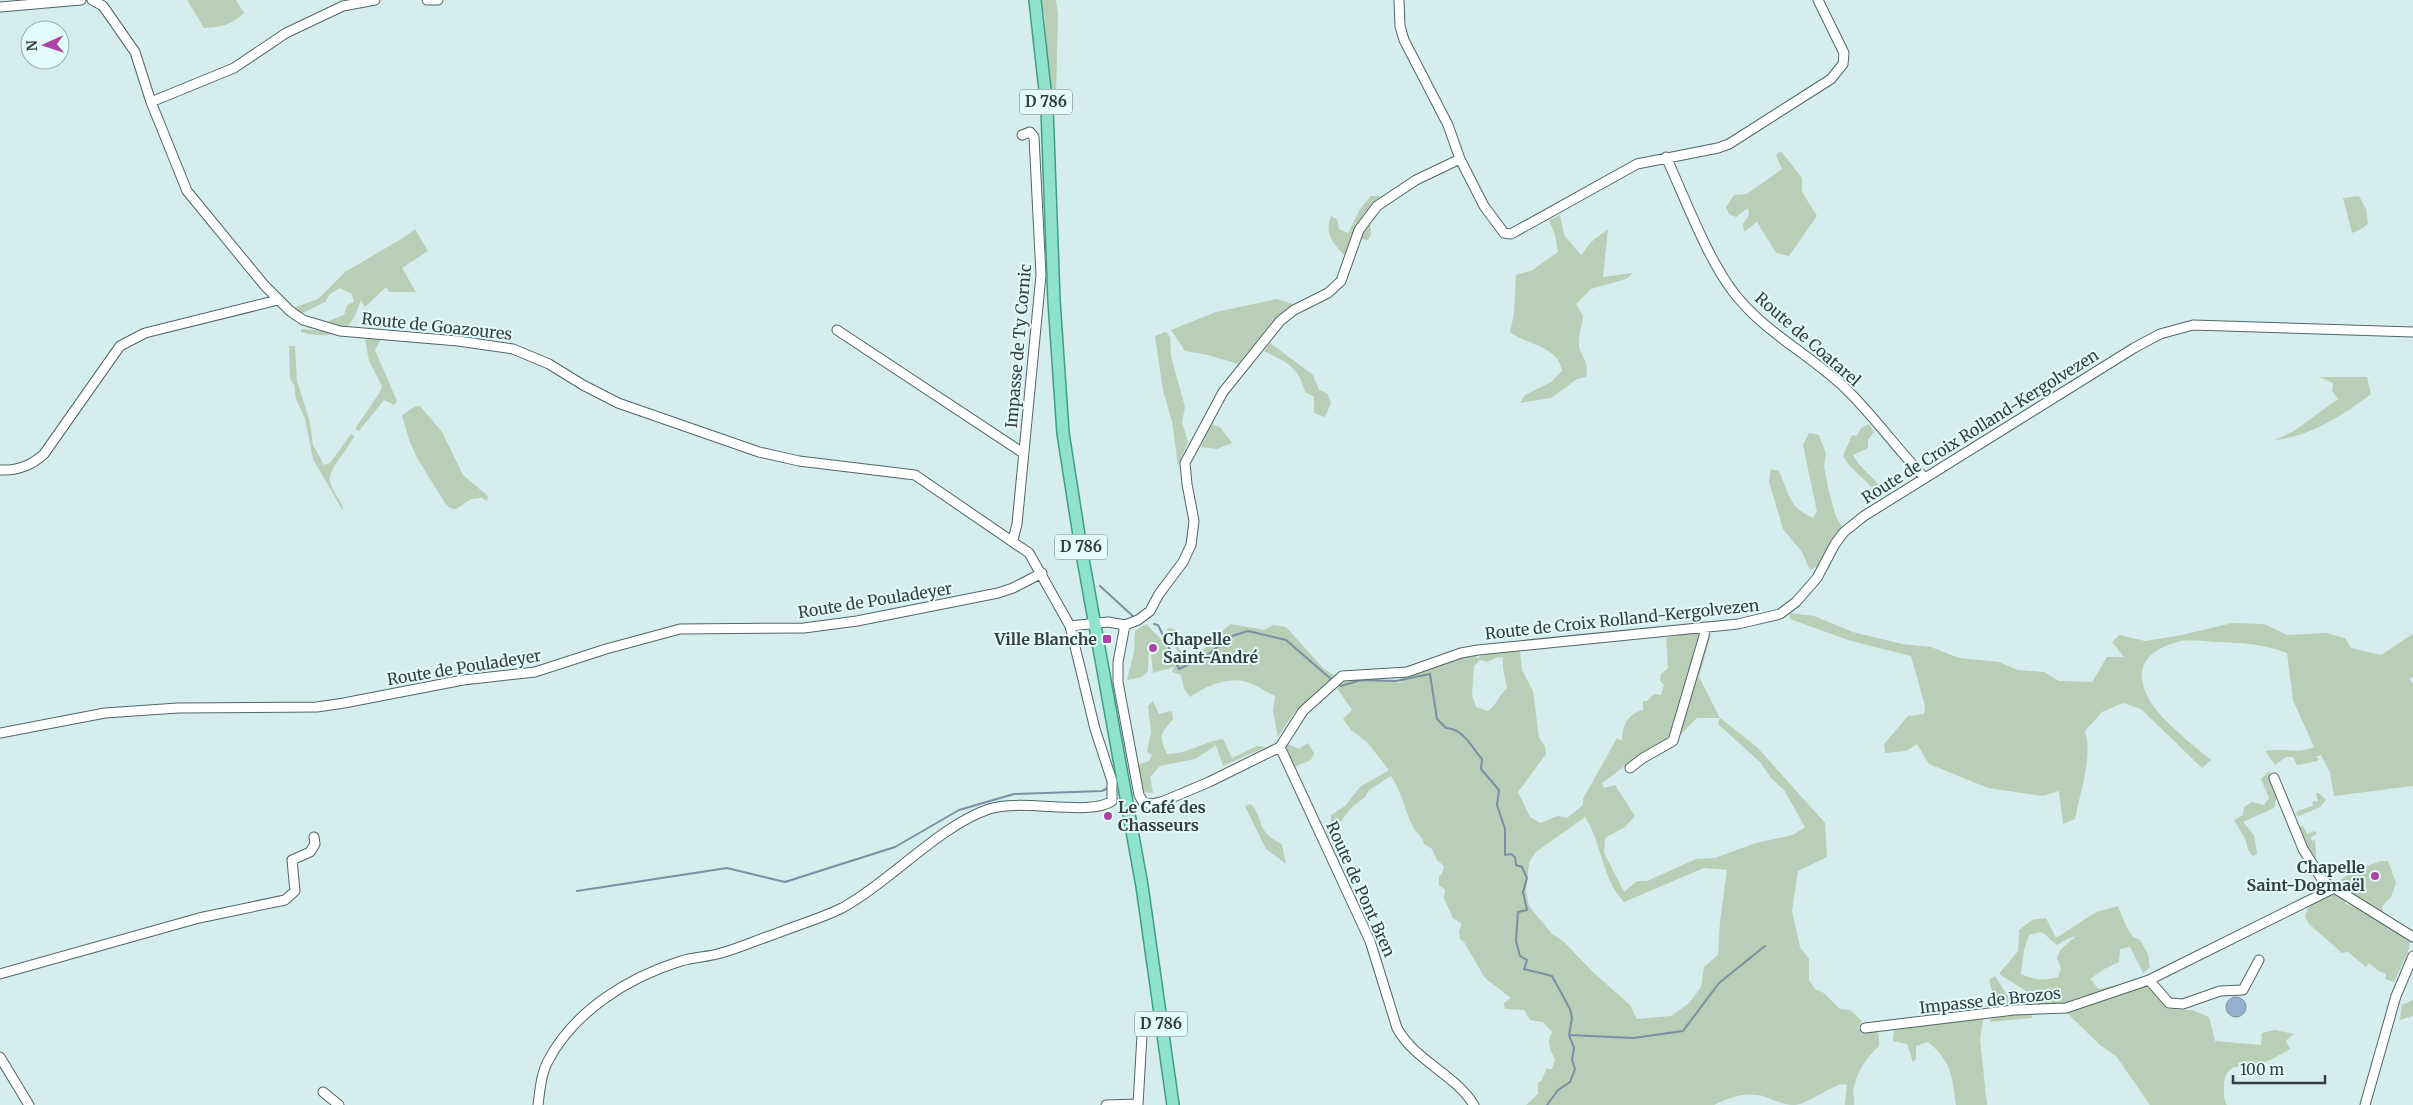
<svg xmlns="http://www.w3.org/2000/svg" width="2413" height="1105" viewBox="0 0 2413 1105" font-family="Merriweather,serif">
<style>
.green{fill:#b8ceb6;fill-rule:evenodd}
.water{fill:#94b1d0;stroke:#788fa4}
.lines{fill:none;stroke-linecap:round;stroke-linejoin:round}
.stream{stroke:#788fa4;stroke-width:2}
.minor-casing{stroke:#516666;stroke-width:11}
.major-casing{stroke:#409d83;stroke-width:14}
.minor{stroke:#fff;stroke-width:9}
.major{stroke:#90e3cb;stroke-width:11}
.poi-dot{fill:#ac44a7;stroke:#e3fbfb;stroke-width:2}
.labels{text-anchor:middle;stroke-width:4;stroke-linejoin:round;paint-order:stroke}
.shield{fill:#e3fbfb;stroke:#6a7777;stroke-width:1}
.shield-label{font-size:15px;font-weight:bold;fill:#363f3f}
.street-label{font-size:16px;fill:#363f3f;stroke:#e3fbfb}
.poi-label{font-size:16px;font-weight:bold;fill:#363f3f;stroke:#e3fbfb;text-anchor:end}
</style>
<rect width="100%" height="100%" fill="#d6eded"/>
<!-- green -->
<path class="green" d="M 187,0 L 236,0 L 244,13 C 232,25 221,27 204,28 Z
M 1041,0 L 1056,0 L 1058,14 L 1056,98 L 1051,106 L 1045,18 Z
M 1781,151 L 1802,178 L 1802,192 L 1817,216 L 1789,256 L 1776,253 L 1757,222 L 1744,232 L 1743,224 L 1749,215 L 1748,208 L 1736,217 L 1729,214 L 1726,207 L 1734,195 L 1747,194 L 1782,169 L 1776,155 Z
M 1371,196 L 1380,196 L 1377,216 L 1370,223 L 1371,235 L 1368,240 L 1352,238 L 1344,255 C 1333,243 1324,234 1331,216 L 1337,219 L 1339,229 L 1348,233 L 1360,209 Z
M 2359,196 L 2366,209 L 2368,223 L 2363,228 L 2352,233 L 2343,198 Z
M 1560,215 L 1564,235 L 1581,255 L 1591,242 L 1608,229 L 1603,277 L 1633,273 L 1626,279 L 1591,289 L 1576,304 L 1583,316 C 1582,326 1578,335 1579,345 C 1581,360 1589,357 1586,377 L 1577,379 L 1551,398 L 1520,403 L 1525,395 L 1551,382 L 1562,371 C 1559,346 1527,345 1510,332 L 1514,314 L 1516,275 L 1531,271 L 1558,252 L 1555,235 L 1549,220 Z
M 415,229 L 428,251 L 402,268 L 416,292 L 389,292 L 386,287 L 365,307 L 361,300 C 358,307 356,316 351,322 C 339,338 318,337 301,332 L 301,329 L 326,331 L 326,322 L 344,315 L 347,305 L 354,302 L 352,294 L 340,288 L 330,294 L 325,302 L 301,314 L 293,308 L 318,299 L 345,272 L 403,238 Z
M 1277,299 L 1293,304 L 1274,320 L 1238,364 L 1208,355 L 1185,351 L 1171,330 L 1216,312 Z
M 1166,332 L 1170,337 L 1171,356 L 1185,407 L 1182,422 L 1188,442 L 1178,466 L 1172,421 L 1163,391 L 1155,336 Z
M 369,337 L 381,339 L 375,350 L 397,401 L 394,405 L 384,400 L 359,431 L 355,429 L 380,392 L 382,386 L 369,361 L 365,340 Z
M 1270,343 L 1313,375 L 1319,390 L 1327,393 L 1331,403 L 1325,417 L 1314,413 L 1314,397 L 1305,392 C 1299,367 1286,362 1264,351 Z
M 289,346 L 295,346 L 297,381 L 310,423 L 313,445 L 324,465 L 330,463 L 351,434 L 354,436 C 349,449 327,470 330,481 C 332,492 343,501 343,511 L 313,459 L 305,419 L 296,399 L 294,385 L 290,378 Z
M 2319,377 L 2367,377 L 2371,394 C 2343,415 2310,437 2274,440 L 2291,433 L 2338,399 L 2332,391 L 2333,383 Z
M 416,406 L 420,406 L 442,432 L 463,475 L 488,496 L 487,501 L 482,498 L 471,499 L 456,509 L 450,508 L 445,503 L 417,458 L 409,440 L 402,415 Z
M 1211,424 L 1220,427 L 1232,443 L 1217,449 L 1201,447 Z
M 1869,424 L 1874,432 L 1868,440 L 1868,448 L 1853,455 C 1860,469 1873,476 1882,489 L 1875,492 C 1866,478 1851,471 1843,456 L 1852,435 L 1857,436 L 1861,428 Z
M 1809,433 L 1819,435 L 1826,454 L 1824,467 L 1829,491 L 1836,517 L 1842,526 L 1818,566 L 1810,570 L 1802,552 L 1783,529 L 1769,482 L 1771,469 L 1779,471 C 1789,493 1788,507 1813,518 L 1817,512 L 1803,445 Z
M 1790,613 L 1814,616 L 1853,632 L 1902,644 L 1931,647 L 1959,658 L 1999,662 L 2018,670 L 2044,672 L 2059,681 L 2092,682 L 2107,657 L 2124,657 L 2112,642 L 2119,635 L 2145,641 L 2182,635 L 2232,623 L 2264,624 L 2287,635 L 2326,633 L 2345,638 L 2351,648 L 2381,655 L 2411,635 L 2413,635 L 2413,677 L 2410,679 L 2413,684 L 2413,786 L 2334,796 L 2330,772 L 2321,755 L 2315,757 L 2318,758 L 2318,761 L 2297,765 L 2293,757 L 2286,757 L 2275,765 L 2265,751 C 2282,748 2300,754 2314,747 L 2293,700 L 2287,653 C 2259,643 2244,643 2215,642 C 2205,641 2191,639 2181,641 C 2145,650 2130,670 2152,704 C 2164,722 2194,746 2211,760 L 2202,768 L 2141,709 L 2123,703 L 2102,712 L 2085,731 C 2093,757 2080,792 2075,819 L 2063,824 L 2059,791 L 2043,796 L 1988,788 L 1929,764 L 1917,744 L 1906,751 L 1885,753 L 1884,744 L 1908,716 L 1924,714 L 1925,706 L 1911,656 L 1851,641 L 1790,619 Z
M 1146,624 L 1163,641 L 1175,664 L 1180,655 L 1166,632 L 1168,628 L 1177,630 L 1179,649 L 1185,655 L 1204,649 L 1230,624 L 1264,630 L 1273,625 L 1286,627 L 1323,668 L 1335,676 L 1294,713 L 1278,737 L 1273,711 L 1275,696 C 1266,692 1256,684 1246,682 C 1228,676 1204,687 1190,697 L 1184,689 L 1181,675 L 1172,672 L 1174,667 L 1153,673 L 1151,655 L 1156,654 L 1156,643 L 1150,643 L 1149,646 L 1148,671 L 1142,677 L 1127,680 L 1134,652 L 1135,631 Z
M 1702,630 L 1702,638 L 1711,634 L 1699,677 L 1720,718 L 1757,747 L 1825,823 L 1827,857 L 1798,871 L 1792,911 L 1800,947 L 1809,959 L 1809,980 L 1815,989 L 1824,993 L 1840,1009 L 1850,1010 L 1862,1021 L 1857,1029 L 1876,1030 L 1879,1036 L 1879,1046 C 1867,1057 1858,1070 1854,1086 C 1852,1091 1855,1099 1854,1105 L 1845,1105 L 1847,1085 C 1837,1080 1812,1103 1795,1105 C 1783,1105 1777,1101 1766,1097 C 1747,1091 1731,1097 1714,1105 L 1526,1105 L 1538,1094 L 1538,1083 L 1542,1080 L 1546,1069 L 1552,1069 L 1555,1060 C 1551,1050 1546,1043 1552,1032 L 1543,1022 L 1530,1020 L 1524,1010 L 1505,1009 L 1504,1003 L 1511,998 L 1485,978 L 1464,942 L 1460,939 L 1459,931 L 1462,924 L 1453,918 L 1444,898 L 1445,890 L 1439,885 L 1439,877 L 1443,872 L 1444,866 L 1437,860 L 1432,849 L 1424,844 C 1423,836 1417,834 1413,827 C 1405,812 1402,791 1391,776 L 1369,790 L 1365,797 L 1351,808 L 1336,828 L 1336,835 L 1329,839 L 1326,831 L 1331,825 L 1331,815 L 1345,806 L 1360,787 L 1389,770 L 1367,742 L 1351,730 L 1343,719 L 1352,710 L 1337,688 L 1346,680 L 1367,678 L 1401,683 L 1400,677 L 1457,657 L 1475,654 L 1478,659 L 1482,653 L 1520,650 L 1522,670 L 1533,691 L 1539,738 L 1545,746 L 1546,754 L 1518,792 L 1530,817 L 1540,823 L 1558,816 L 1567,818 L 1583,805 L 1583,799 L 1617,738 L 1622,741 C 1622,725 1628,714 1643,710 L 1643,701 L 1647,701 L 1654,694 L 1661,695 L 1664,685 L 1660,681 L 1661,674 L 1668,668 L 1666,638 ZM 1498,657 L 1503,658 L 1503,668 L 1507,688 C 1498,696 1499,702 1488,711 L 1476,707 L 1472,695 L 1474,666 L 1480,660 L 1487,662 ZM 1697,718 L 1720,718 L 1718,724 L 1760,762 L 1771,778 L 1784,790 L 1805,827 L 1793,835 L 1756,843 L 1715,858 L 1696,859 L 1647,881 L 1637,881 L 1624,892 L 1604,853 L 1605,838 L 1625,827 L 1635,816 L 1615,785 L 1604,788 L 1602,783 L 1637,757 L 1671,739 L 1673,729 L 1681,734 ZM 1585,817 C 1602,843 1602,879 1624,902 L 1704,868 L 1727,870 L 1720,921 L 1718,955 L 1704,967 L 1701,987 L 1689,1003 L 1671,1016 L 1637,1019 L 1630,1005 L 1594,973 L 1563,941 L 1552,934 L 1529,906 L 1526,891 L 1529,862 L 1536,852 Z
M 1153,701 L 1159,714 L 1172,711 L 1173,719 C 1161,734 1158,735 1167,754 C 1188,754 1203,742 1223,739 L 1232,758 L 1257,746 L 1266,747 L 1223,766 L 1216,745 L 1195,759 L 1160,766 L 1150,777 L 1153,793 L 1143,792 L 1137,779 L 1137,765 L 1149,761 L 1152,755 L 1147,752 L 1151,732 L 1148,706 Z
M 1286,743 L 1299,749 L 1308,743 L 1314,753 L 1311,760 L 1294,767 L 1283,748 Z
M 2269,771 L 2277,796 L 2274,808 L 2243,822 L 2254,835 L 2257,854 L 2253,856 L 2248,850 L 2245,838 L 2234,820 L 2243,815 L 2244,807 L 2252,802 L 2264,805 L 2269,798 L 2261,779 Z
M 2316,793 L 2319,793 L 2326,800 L 2320,807 L 2299,816 L 2296,815 L 2297,811 L 2313,806 L 2312,803 L 2314,801 L 2318,802 Z
M 1251,804 C 1266,822 1254,830 1282,844 L 1286,864 L 1266,849 L 1245,806 Z
M 2303,826 L 2307,834 L 2315,831 L 2317,834 L 2310,838 L 2313,841 L 2315,839 L 2316,858 L 2308,848 L 2299,827 Z
M 2381,861 L 2388,861 L 2396,883 L 2391,897 L 2382,906 L 2383,913 L 2335,884 L 2353,871 Z
M 2330,894 L 2334,894 L 2345,900 L 2345,904 L 2356,907 L 2410,941 L 2408,952 L 2394,982 L 2385,979 L 2386,974 L 2377,970 L 2369,963 L 2366,967 L 2348,952 L 2342,953 L 2309,924 L 2305,916 L 2308,908 L 2314,902 Z
M 2118,906 L 2127,928 L 2133,937 L 2140,940 L 2148,954 L 2150,967 L 2143,973 L 2130,947 L 2120,949 L 2119,962 L 2104,969 L 2090,979 L 2099,989 C 2111,985 2142,981 2153,991 C 2158,996 2164,1003 2169,1009 L 2192,1010 L 2209,1017 L 2215,1041 L 2261,1045 L 2262,1033 L 2275,1030 L 2294,1034 L 2286,1041 L 2290,1049 C 2282,1053 2274,1059 2265,1062 C 2247,1067 2224,1060 2224,1086 C 2224,1092 2223,1100 2227,1105 L 2150,1105 L 2116,1056 L 2100,1045 L 2067,1013 L 2076,1002 L 2038,1005 L 2032,1001 L 2037,998 L 1999,974 L 2018,951 L 2019,930 L 2032,920 L 2046,918 L 2056,938 L 2096,912 ZM 2042,932 L 2057,945 L 2067,939 L 2076,936 L 2060,950 L 2057,958 L 2061,969 L 2058,977 C 2043,981 2035,980 2021,974 L 2024,950 L 2029,935 Z
M 1995,976 L 2009,998 L 2013,997 L 2012,992 L 2016,990 L 2032,1006 L 2032,1018 L 1990,1022 L 1990,1019 L 1999,1017 L 1989,980 Z
M 2413,1000 L 2413,1016 L 2400,1020 L 2402,1005 Z
M 1985,1008 L 1980,1039 L 1987,1105 L 1956,1105 C 1952,1076 1952,1062 1928,1042 L 1916,1046 L 1916,1059 L 1913,1062 L 1907,1044 L 1893,1041 L 1894,1030 L 1905,1028 L 1907,1018 L 1940,1016 Z"/>
<!-- water -->
<path class="water" d="M2226 1007a10 10 0 1 1 20 0a10 10 0 1 1-20 0Z"/>
<g class="lines">
<!-- stream -->
<path class="stream" d="M 1100,586 L 1135,618
M 1154,624 L 1158,625 L 1179,669 L 1206,656 L 1232,636 L 1248,631 L 1286,640 L 1332,680
M 1338,684 L 1341,686 L 1361,680 L 1396,681 L 1430,674 L 1437,719 L 1446,728 C 1464,729 1471,747 1482,759 L 1481,769 L 1499,790 L 1497,805 L 1505,829 L 1505,855 L 1511,854 L 1515,857 L 1516,865 L 1522,867 L 1527,878 L 1523,892 L 1527,910 L 1518,912 L 1516,941 L 1520,956 L 1527,960 L 1524,969 L 1552,976 L 1570,1009 L 1572,1018 L 1569,1035 L 1574,1048 L 1572,1060 L 1575,1069 L 1570,1082 L 1558,1090 L 1547,1105
M 577,891 L 727,868 L 785,882 L 895,847 L 959,810 L 1014,794 L 1102,791 L 1108,788
M 1569,1035 L 1633,1038 L 1683,1031 L 1719,983 L 1765,946"/>
<!-- minor casing -->
<g class="minor-casing">
<path id="minor" d="M 92,0 L 103,6 L 135,52 L 151,102 L 187,191 L 265,286 L 290,311 L 303,320 L 340,331 L 458,341 L 513,349 L 549,364 L 583,385 L 618,403 L 759,452 L 799,461 L 915,475 L 1029,553 L 1070,626 L 1108,622 L 1125,625 L 1138,620 L 1150,611 L 1159,594 L 1183,562 L 1191,545 L 1194,521 L 1187,484 L 1185,463 L 1223,392 L 1280,321 L 1294,310 L 1328,293 L 1341,281 L 1359,230 L 1377,206 L 1416,180 L 1460,159 L 1484,206 L 1504,233 L 1511,234 L 1637,164 L 1718,148 L 1729,144 L 1831,79 L 1843,64 L 1844,53 L 1818,0
M 427,0 L 438,0
M 1399,0 L 1400,26 L 1404,40 L 1448,125 L 1460,159
M 0,7 L 81,0
M 151,102 L 234,68 L 286,33 L 343,6 L 375,0
M 1666,157 C 1685,198 1707,258 1734,293 C 1766,334 1810,354 1846,389 C 1874,416 1897,449 1924,477
M 837,330 L 1023,453
M 0,470 C 17,471 31,466 44,454 L 120,346 L 145,333 L 278,300
M 1013,540 L 1017,524 L 1041,275 L 1034,137 L 1030,132 L 1022,135
M 1125,625 L 1118,662 L 1118,682 L 1139,795 L 1143,802 L 1152,804 L 1164,801 L 1209,782 L 1280,747 L 1303,711 L 1342,676 L 1407,672 L 1461,653 L 1478,650 L 1738,624 L 1780,614 L 1796,602 L 1817,578 L 1835,544 L 1844,532 L 1864,516 L 2134,348 L 2160,334 L 2193,325 L 2413,332
M 0,733 L 105,713 L 178,708 L 317,707 L 344,703 L 463,680 L 535,672 L 606,649 L 680,629 L 804,628 L 857,621 L 998,593 L 1013,588 L 1042,573
M 1280,747 L 1370,941 L 1397,1028 C 1415,1061 1455,1074 1474,1105
M 1630,768 L 1643,758 L 1673,741 L 1704,636 L 1705,627
M 2274,778 L 2303,849 L 2323,881 L 2413,937
M 0,974 L 199,918 L 285,900 L 295,891 L 292,860 L 310,852 L 315,844 L 314,837
M 2149,980 L 2169,1003 L 2183,1004 L 2220,991 L 2243,990 L 2259,960
M 1865,1028 L 2014,1010 L 2066,1008 L 2149,980 L 2332,889
M 0,1057 L 29,1105
M 323,1092 L 339,1105
M 538,1105 C 540,1090 541,1074 548,1061 C 574,1011 629,977 681,961 C 694,957 708,957 721,953 C 739,948 757,940 775,934 C 797,925 820,919 842,908 C 891,881 939,826 989,809 C 1022,798 1089,817 1112,801 L 1112,781 L 1095,729 L 1070,626
M 1106,1105 L 1138,1104
M 1138,1105 L 1142,1035
M 2365,1105 L 2396,996 L 2413,956"/>
</g>
<!-- major casing -->
<g class="major-casing">
<path id="major" d="M 1035,0 L 1047,108 L 1054,301 L 1063,433 L 1081,548 L 1142,886 L 1173,1105"/>
</g>
<!-- minor -->
<use href="#minor" class="minor"/>
<!-- major -->
<use href="#major" class="major"/>
</g>
<!-- markers -->
<g class="poi-dot">
<rect x="1102" y="634" width="10" height="10" rx="2.5"/>
<circle cx="1153" cy="648" r="5"/>
<circle cx="1108" cy="816" r="5"/>
<circle cx="2375" cy="876" r="5"/>
</g>
<g class="labels">
<!-- shield labels -->
<g class="shield">
<rect x="1020" y="89.5" width="52" height="25" rx="4"/>
<rect x="1055" y="534.5" width="52" height="25" rx="4"/>
<rect x="1135" y="1011.5" width="52" height="25" rx="4"/>
</g>
<g class="shield-label">
<text x="1046" y="107">D 786</text>
<text x="1081" y="552">D 786</text>
<text x="1161" y="1029">D 786</text>
</g>
<!-- street labels -->
<g class="street-label">
<text transform="translate(437 326) rotate(6)" y="6">Route de Goazoures</text>
<text transform="translate(1808 339) rotate(41)" y="6">Route de Coatarel</text>
<text transform="translate(1018 346) rotate(-85)" y="6">Impasse de Ty Cornic</text>
<text transform="translate(1980 426) rotate(-32)" y="6">Route de Croix Rolland-Kergolvezen</text>
<text transform="translate(875 600) rotate(-9)" y="6">Route de Pouladeyer</text>
<text transform="translate(1622 619) rotate(-6)" y="6">Route de Croix Rolland-Kergolvezen</text>
<text transform="translate(464 667) rotate(-9)" y="6">Route de Pouladeyer</text>
<text transform="translate(1361 889) rotate(66)" y="6">Route de Pont Bren</text>
<text transform="translate(1990 1000) rotate(-6)" y="6">Impasse de Brozos</text>
</g>
<!-- poi labels -->
<g class="poi-label">
<text x="1097" y="645">Ville Blanche</text>
<text x="1163" y="645" text-anchor="start">Chapelle<tspan x="1163" dy="18">Saint-André</tspan></text>
<text x="1118" y="813" text-anchor="start">Le Café des<tspan x="1118" dy="18">Chasseurs</tspan></text>
<text x="2365" y="873">Chapelle<tspan x="2365" dy="18">Saint-Dogmaël</tspan></text>
</g>
</g>
<!-- north arrow -->
<g transform="translate(45 45) rotate(267)"><circle r="24" fill="#e3fbfb" stroke="#9eb0b0"/>
<path d="M0-4L9 19L0 12L-9 19Z" fill="#ac44a7"/>
<text y="-8" font-size="14" font-weight="bold" text-anchor="middle" fill="#363f3f">N</text>
</g>
<!-- scale -->
<path d="M2233 1075v8h92v-8" fill="none" stroke="#363f3f" stroke-width="2.5"/>
<text x="2240" y="1075" font-size="15" fill="#363f3f" stroke="#e3fbfb" stroke-width="4" paint-order="stroke">100 m</text>
</svg>
